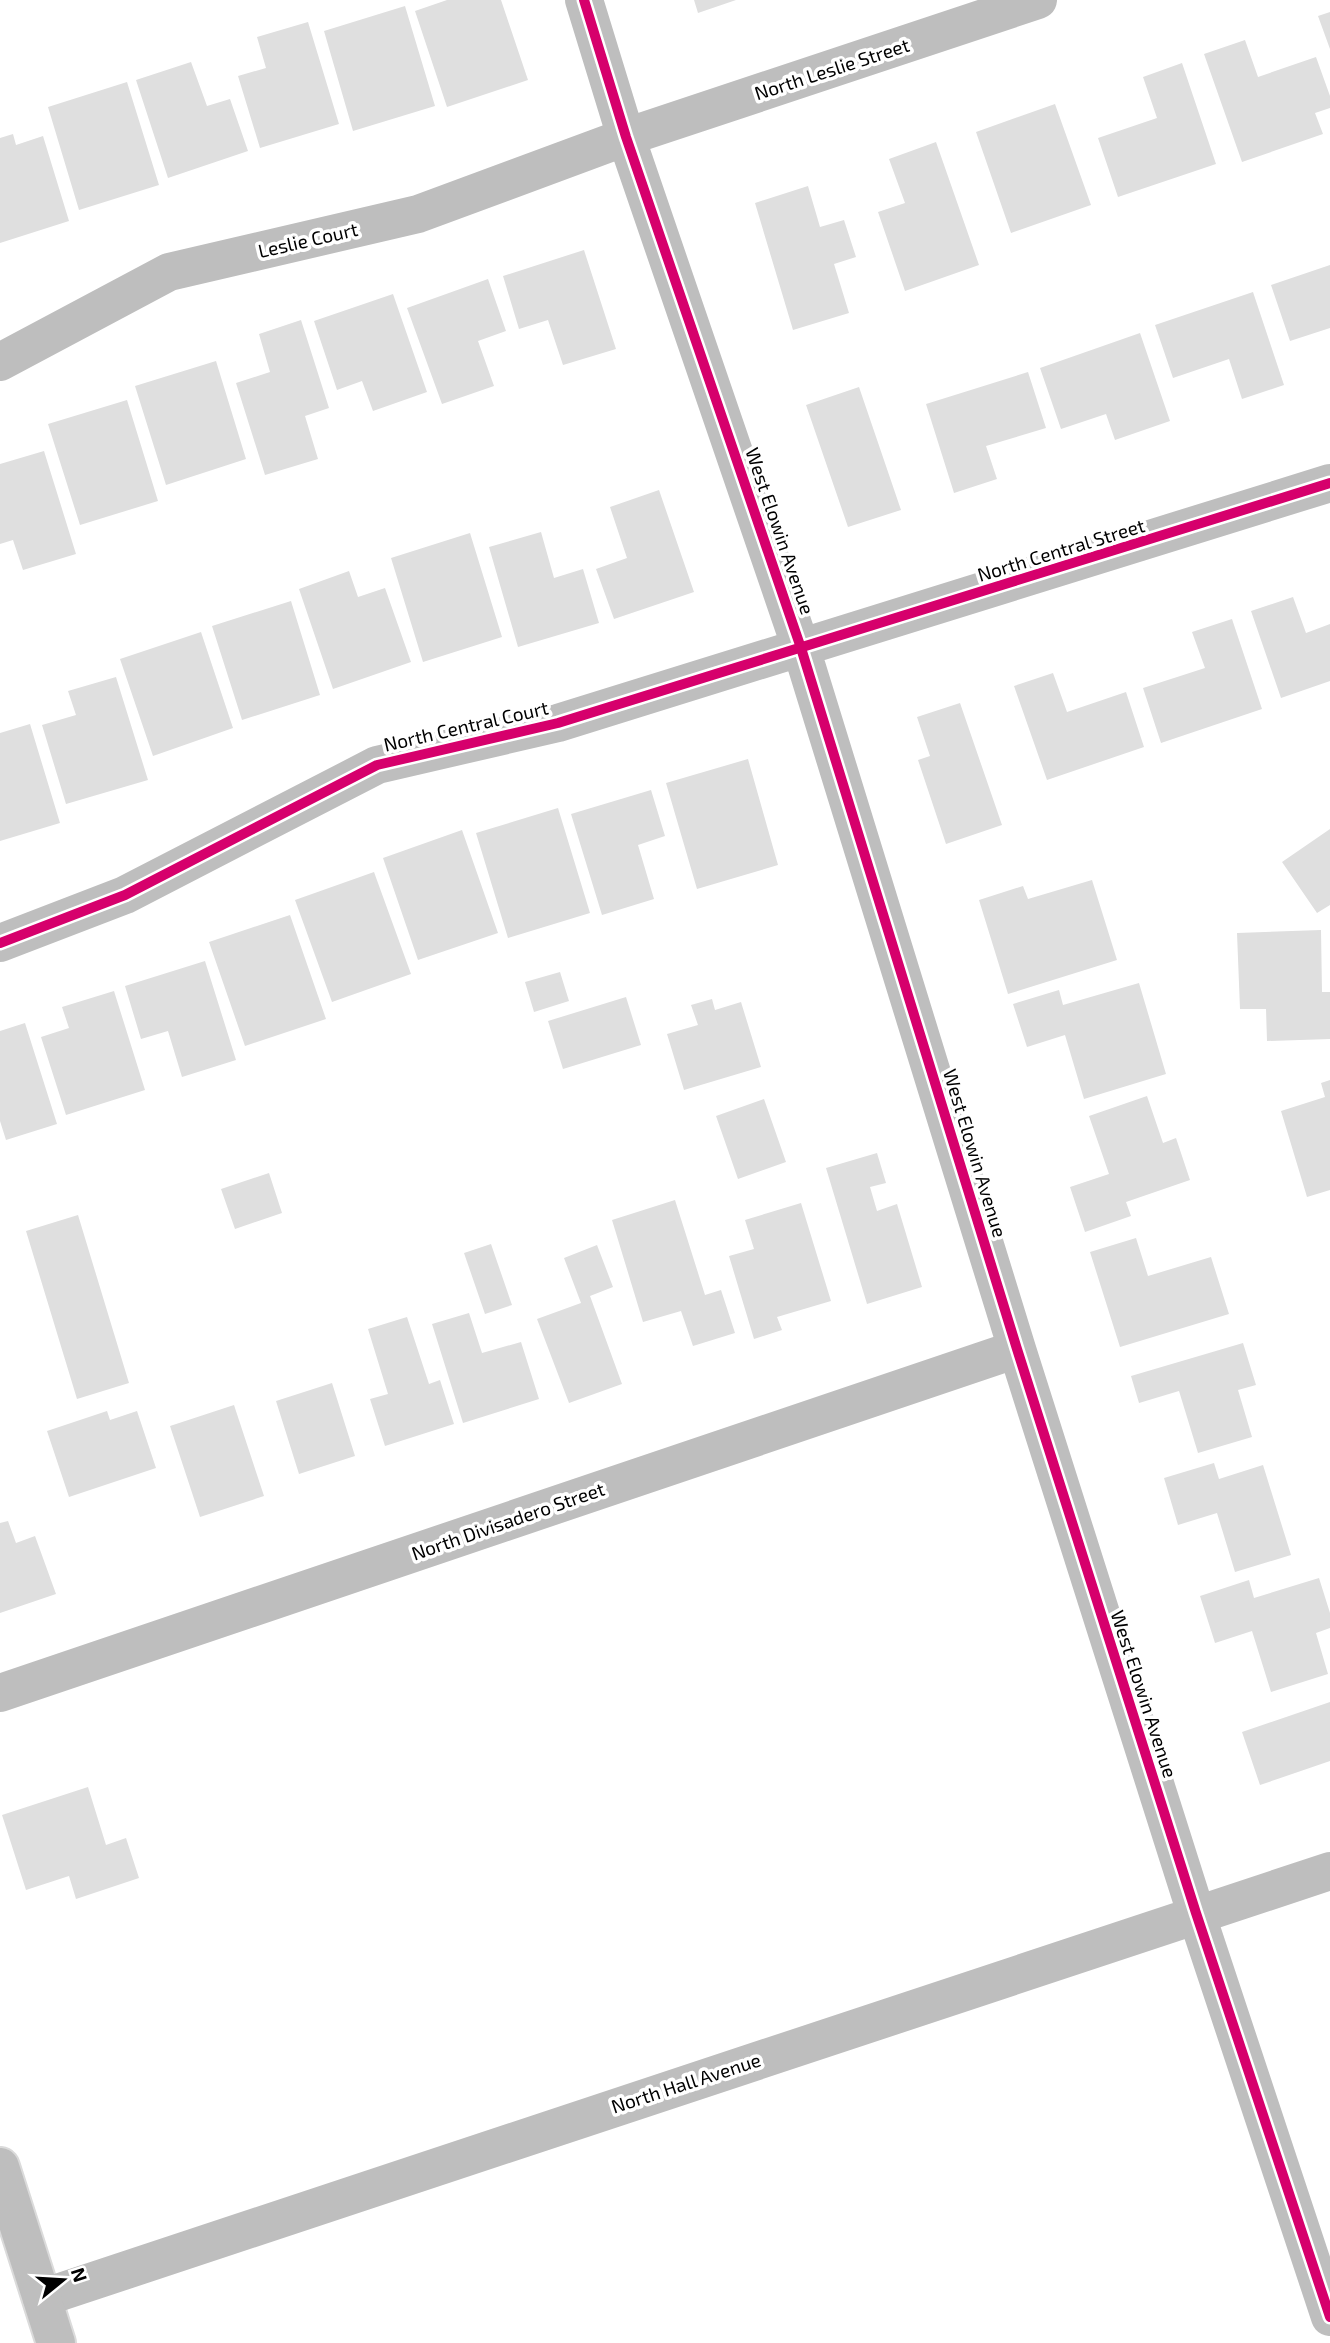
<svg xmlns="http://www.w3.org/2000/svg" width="1330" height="2343" viewBox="0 0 1330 2343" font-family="'Exo 2',sans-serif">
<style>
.building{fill:#dfdfdf}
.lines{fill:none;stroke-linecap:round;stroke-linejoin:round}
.major-casing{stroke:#dbdbdb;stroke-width:42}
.minor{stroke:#bebebe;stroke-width:38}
.major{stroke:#bebebe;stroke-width:38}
.cycleway-casing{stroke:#fff;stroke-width:15}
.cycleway{stroke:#d6006c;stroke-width:10}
.labels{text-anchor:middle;stroke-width:7;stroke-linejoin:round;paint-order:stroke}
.street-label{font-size:19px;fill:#000;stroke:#fff}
</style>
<rect width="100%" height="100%" fill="#fff"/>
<!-- building -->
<path class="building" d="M 447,0 L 501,0 L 528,80 L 447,107 L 415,11 Z
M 694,0 L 736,0 L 698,13 Z
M 405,6 L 435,106 L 353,131 L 324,31 Z
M 1330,12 L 1330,49 L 1318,16 Z
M 308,22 L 339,124 L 260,148 L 238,76 L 266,68 L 257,37 Z
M 1245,40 L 1258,77 L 1316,57 L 1330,96 L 1330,108 L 1315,113 L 1323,134 L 1242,162 L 1204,54 Z
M 191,62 L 207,106 L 230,99 L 248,151 L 168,178 L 136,80 Z
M 1182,63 L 1216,164 L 1118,197 L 1098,138 L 1157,118 L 1143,77 Z
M 127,82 L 159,185 L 79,210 L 48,107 Z
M 1055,104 L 1091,205 L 1011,233 L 976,132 Z
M 13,134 L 16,145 L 43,136 L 69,221 L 0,243 L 0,138 Z
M 936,142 L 979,265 L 905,291 L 878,212 L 905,203 L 889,159 Z
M 808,186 L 820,227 L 844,220 L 856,257 L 834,264 L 849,313 L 793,330 L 755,203 Z
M 584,250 L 616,349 L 563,365 L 548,320 L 519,329 L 503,276 Z
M 1330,265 L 1330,328 L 1290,341 L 1271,285 Z
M 488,279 L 506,331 L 478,341 L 494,386 L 442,404 L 407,308 Z
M 1253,292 L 1284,385 L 1242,399 L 1229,359 L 1173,378 L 1155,325 Z
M 393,294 L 427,392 L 373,411 L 362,381 L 337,390 L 314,321 Z
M 301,320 L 329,408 L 305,416 L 318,459 L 265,475 L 236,383 L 270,372 L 259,334 Z
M 1140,333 L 1170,421 L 1115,440 L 1106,414 L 1061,429 L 1040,368 Z
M 216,361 L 246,459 L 166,485 L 135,386 Z
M 1028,372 L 1046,428 L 986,446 L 997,479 L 954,493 L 926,404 Z
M 859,387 L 901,510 L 848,527 L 806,405 Z
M 127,400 L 158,501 L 80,525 L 48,424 Z
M 44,451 L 76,554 L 23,570 L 13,540 L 0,544 L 0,464 Z
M 659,490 L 694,592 L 614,619 L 596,569 L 627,558 L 610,507 Z
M 541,532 L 554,578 L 583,569 L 599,623 L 518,647 L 489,547 Z
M 470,533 L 502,637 L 423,662 L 391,558 Z
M 349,571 L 358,597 L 385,588 L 411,662 L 333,689 L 299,589 Z
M 1293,597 L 1306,633 L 1330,624 L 1330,681 L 1281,698 L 1251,611 Z
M 291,601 L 320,695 L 242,720 L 212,626 Z
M 1232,619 L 1262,709 L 1161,743 L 1143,688 L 1205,668 L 1192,632 Z
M 201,632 L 233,728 L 153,756 L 120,659 Z
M 1053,673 L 1067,712 L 1126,692 L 1144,747 L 1047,780 L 1014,686 Z
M 116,677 L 148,780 L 66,804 L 42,725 L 76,715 L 68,691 Z
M 960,703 L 1002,825 L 946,844 L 918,760 L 930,756 L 917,717 Z
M 30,724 L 60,823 L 0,841 L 0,733 Z
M 748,759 L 778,865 L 697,889 L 666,783 Z
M 651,790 L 665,836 L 638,845 L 654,899 L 602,915 L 571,814 Z
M 558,808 L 590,913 L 508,938 L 476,833 Z
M 1330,829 L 1330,905 L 1317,913 L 1282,862 Z
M 462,830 L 498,933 L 418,960 L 383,858 Z
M 374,872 L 411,974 L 332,1002 L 295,900 Z
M 1092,880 L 1117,960 L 1008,994 L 979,900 L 1023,886 L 1028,899 Z
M 290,915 L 326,1019 L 245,1046 L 209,942 Z
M 1321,930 L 1322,992 L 1330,992 L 1330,1039 L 1267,1041 L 1266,1009 L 1240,1009 L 1237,933 Z
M 205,961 L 236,1060 L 182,1077 L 168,1031 L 141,1039 L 125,986 Z
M 560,972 L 569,1001 L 534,1012 L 525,982 Z
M 1139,983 L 1166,1074 L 1084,1099 L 1065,1035 L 1027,1047 L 1013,1004 L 1059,990 L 1063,1005 Z
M 114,991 L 145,1090 L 66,1115 L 41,1037 L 69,1028 L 62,1007 Z
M 626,997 L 641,1045 L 563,1069 L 548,1021 Z
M 712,999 L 715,1010 L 741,1002 L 761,1067 L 684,1090 L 667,1034 L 698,1025 L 691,1005 Z
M 25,1023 L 57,1124 L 6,1140 L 0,1121 L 0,1031 Z
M 1330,1080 L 1330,1190 L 1307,1197 L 1281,1111 L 1325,1097 L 1321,1083 Z
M 1147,1096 L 1163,1143 L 1176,1138 L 1190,1180 L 1126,1202 L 1131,1216 L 1085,1232 L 1070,1187 L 1109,1174 L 1089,1116 Z
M 764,1099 L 786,1162 L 738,1179 L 716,1116 Z
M 877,1153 L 886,1183 L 870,1187 L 877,1211 L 897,1204 L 922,1287 L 867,1304 L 826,1168 Z
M 269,1173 L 282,1213 L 235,1229 L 221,1189 Z
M 675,1200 L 705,1295 L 721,1290 L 735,1333 L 693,1346 L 681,1311 L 643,1322 L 612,1220 Z
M 801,1203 L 831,1301 L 777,1317 L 782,1330 L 754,1339 L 729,1256 L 754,1249 L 745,1220 Z
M 78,1215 L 129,1383 L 77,1399 L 26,1231 Z
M 1136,1238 L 1148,1276 L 1211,1257 L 1229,1314 L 1120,1347 L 1090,1252 Z
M 491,1244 L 512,1305 L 485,1314 L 464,1253 Z
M 597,1245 L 613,1287 L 590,1296 L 622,1384 L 569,1403 L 537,1319 L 581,1303 L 564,1258 Z
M 469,1313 L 482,1353 L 521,1342 L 539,1399 L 463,1423 L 432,1324 Z
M 407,1317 L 429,1384 L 440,1380 L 454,1424 L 385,1446 L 370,1399 L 388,1394 L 368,1329 Z
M 1243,1343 L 1256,1385 L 1238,1390 L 1252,1437 L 1198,1453 L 1179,1391 L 1139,1403 L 1131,1376 Z
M 332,1383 L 355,1456 L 299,1474 L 276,1401 Z
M 234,1405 L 264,1496 L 200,1517 L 170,1426 Z
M 107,1411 L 110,1420 L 137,1411 L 156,1468 L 69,1497 L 47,1431 Z
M 1214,1463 L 1219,1479 L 1263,1465 L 1291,1555 L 1235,1572 L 1217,1513 L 1178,1525 L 1164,1478 Z
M 8,1521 L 16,1543 L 35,1536 L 56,1594 L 0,1613 L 0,1523 Z
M 1319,1578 L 1330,1613 L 1330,1628 L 1316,1633 L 1328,1674 L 1271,1692 L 1252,1631 L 1215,1643 L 1200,1596 L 1249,1580 L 1254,1598 Z
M 1330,1702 L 1330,1761 L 1260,1785 L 1242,1732 Z
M 88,1787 L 106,1845 L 126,1838 L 139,1878 L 76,1899 L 69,1876 L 26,1890 L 2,1815 Z"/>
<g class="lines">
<!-- major casing -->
<g class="major-casing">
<path id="major" d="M 0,2167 L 56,2343"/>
</g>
<!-- minor -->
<path class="minor" d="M 584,0 L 626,137 L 801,648 L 1017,1349 L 1196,1913 L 1330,2317
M 0,362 L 169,272 L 418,214 L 626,137 L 1038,0
M 0,943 L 125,895 L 377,765 L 558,723 L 1330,483
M 0,1693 L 1017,1349
M 42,2298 L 1330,1871"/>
<!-- major -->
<use href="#major" class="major"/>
<!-- cycleway casing -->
<g class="cycleway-casing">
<path id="cycleway" d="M 584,0 L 626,137 L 801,648 L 1017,1349 L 1196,1913 L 1330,2317
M 0,943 L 125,895 L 377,765 L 558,723 L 1330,483"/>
</g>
<!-- cycleway -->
<use href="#cycleway" class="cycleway"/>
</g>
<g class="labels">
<!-- street labels -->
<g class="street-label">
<text transform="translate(832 69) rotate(-18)" y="7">North Leslie Street</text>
<text transform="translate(308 240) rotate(-13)" y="7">Leslie Court</text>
<text transform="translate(780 531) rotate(71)" y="7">West Elowin Avenue</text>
<text transform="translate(1061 550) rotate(-17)" y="7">North Central Street</text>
<text transform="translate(466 726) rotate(-13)" y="7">North Central Court</text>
<text transform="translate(975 1153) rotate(73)" y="7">West Elowin Avenue</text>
<text transform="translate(508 1521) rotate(-19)" y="7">North Divisadero Street</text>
<text transform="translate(1144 1694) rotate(72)" y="7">West Elowin Avenue</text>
<text transform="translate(686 2083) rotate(-18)" y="7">North Hall Avenue</text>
</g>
</g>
<!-- north arrow -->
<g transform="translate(63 2280) rotate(72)" stroke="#ffffff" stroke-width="5" paint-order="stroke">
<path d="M0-5L12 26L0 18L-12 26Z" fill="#000000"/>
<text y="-10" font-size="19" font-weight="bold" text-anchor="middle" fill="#000000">N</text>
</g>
</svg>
